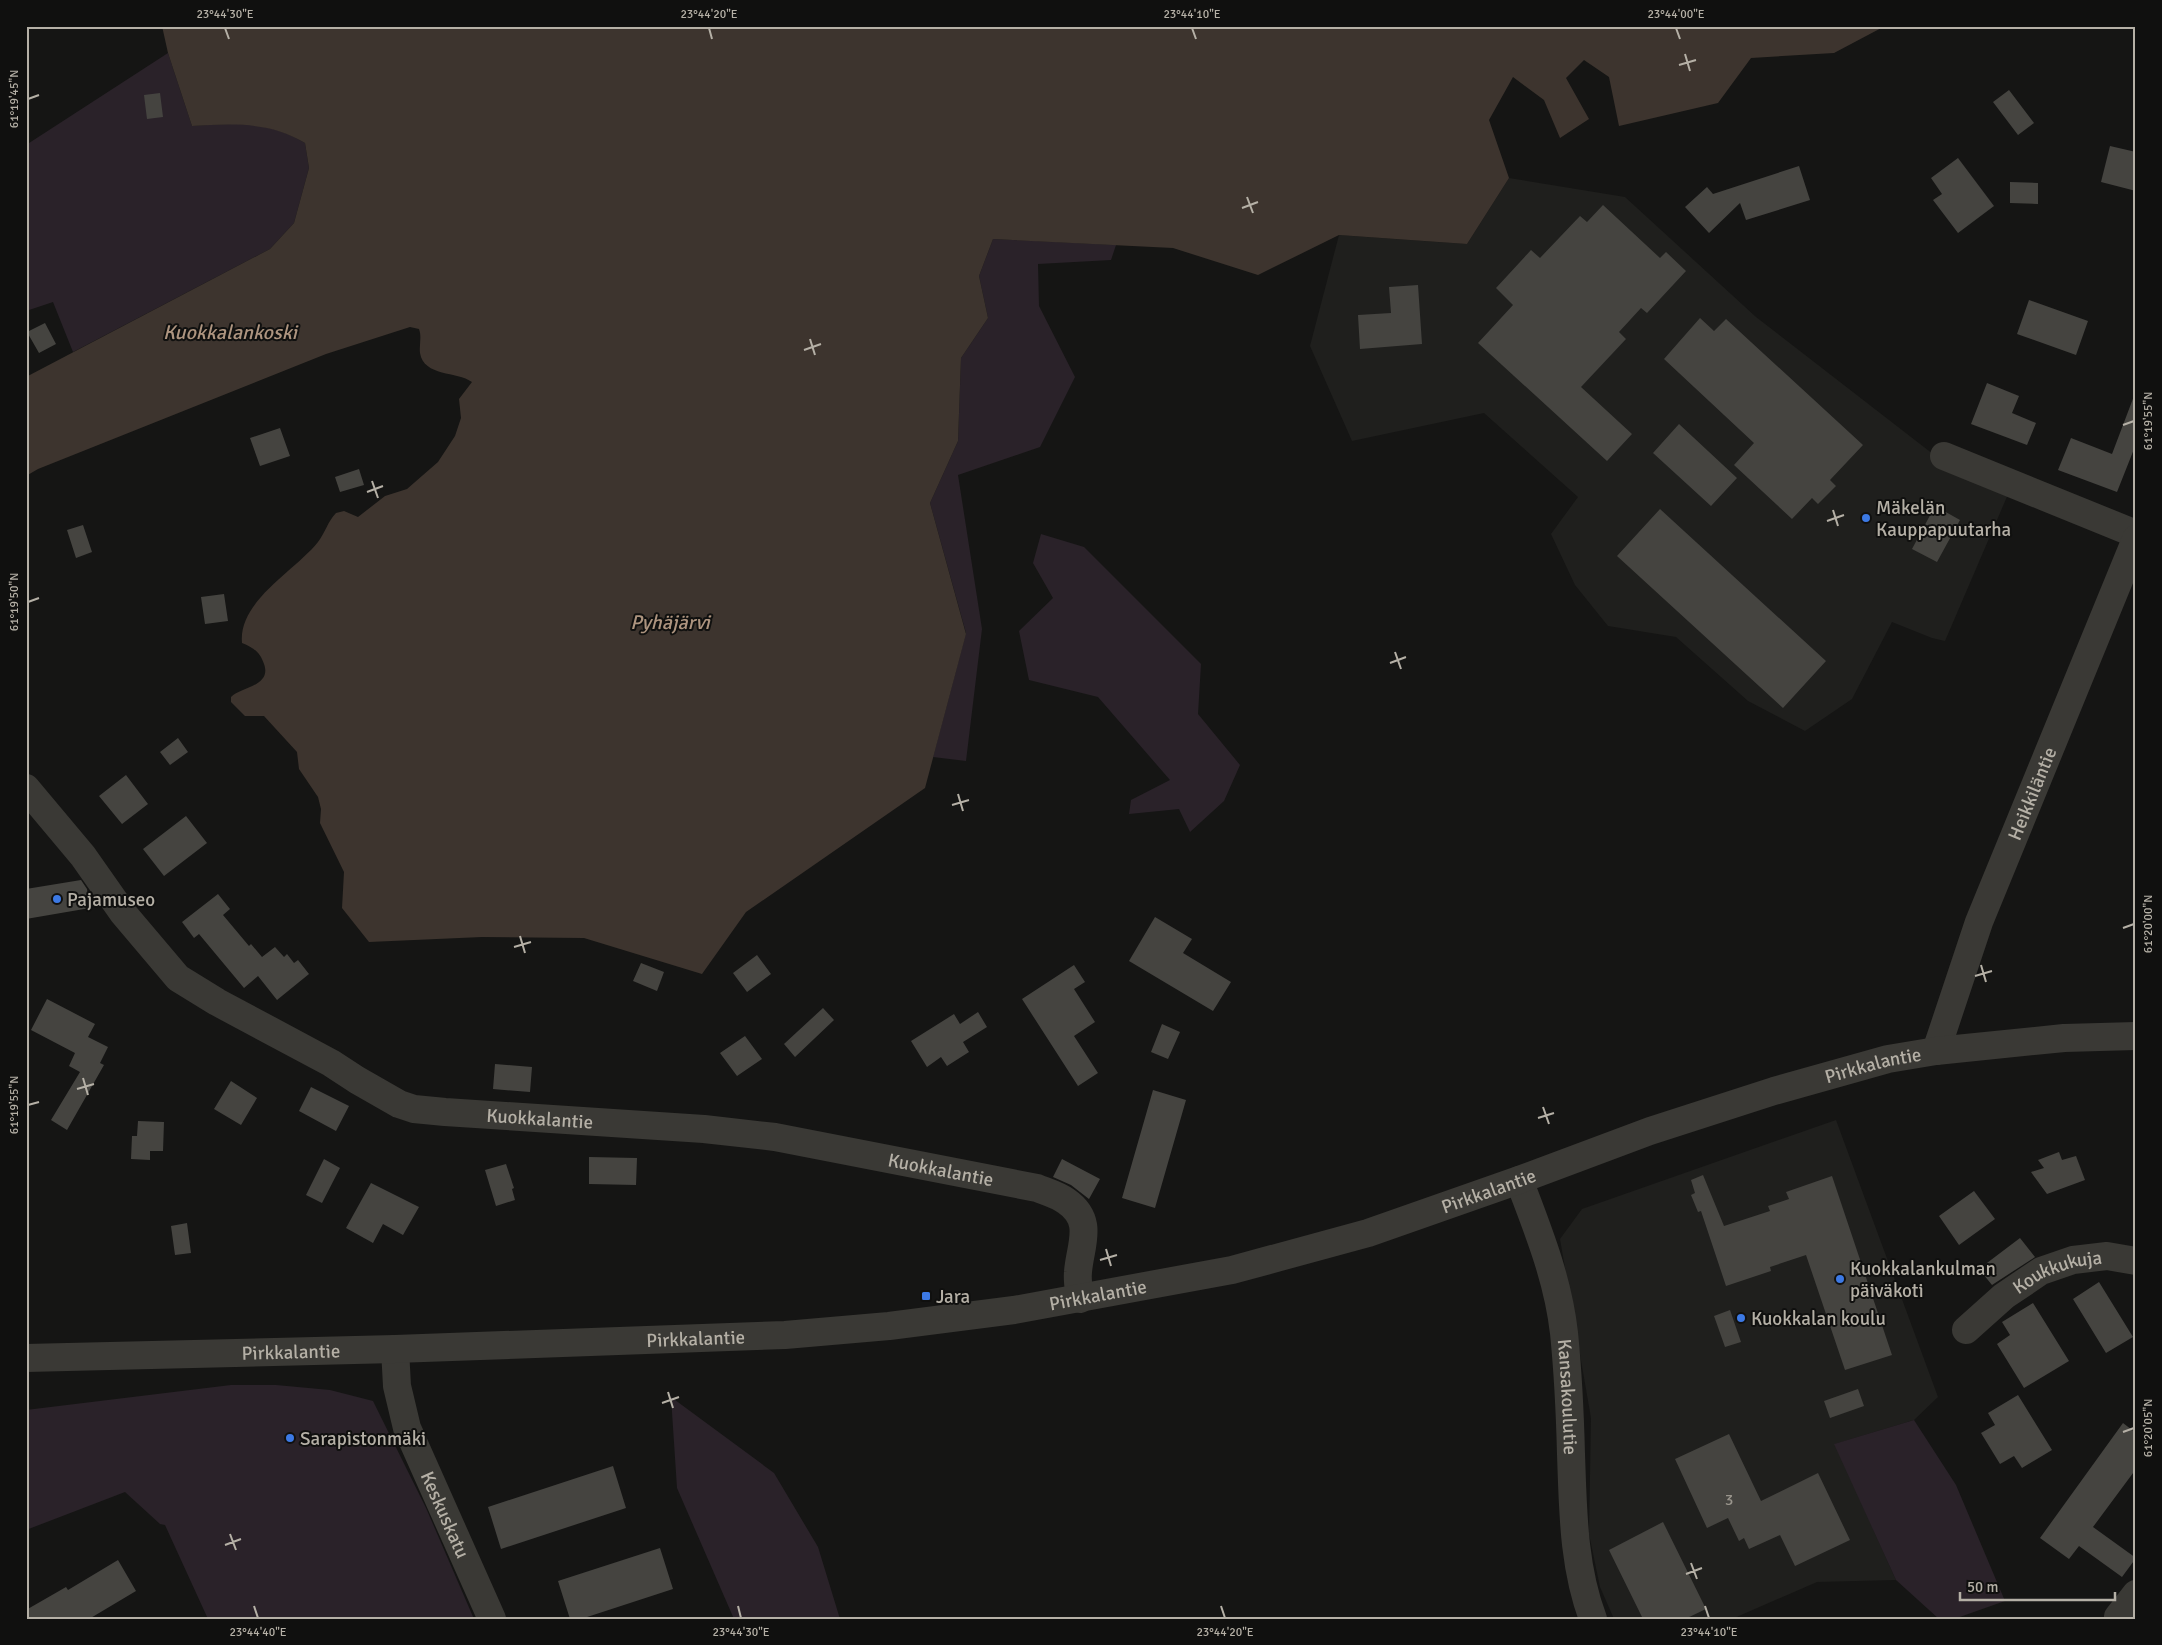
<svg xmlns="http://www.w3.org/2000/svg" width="2162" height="1645" viewBox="0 0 2162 1645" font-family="Signika,sans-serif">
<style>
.built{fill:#1f1f1d}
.green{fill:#2a2229}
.water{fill:#3d342e}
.building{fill:#454440}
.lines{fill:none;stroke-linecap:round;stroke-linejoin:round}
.minor{stroke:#3a3935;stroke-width:28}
.ticks{fill:none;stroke:#b5b0a6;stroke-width:2}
.poi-dot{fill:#3c79e4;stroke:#10100f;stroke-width:2}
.labels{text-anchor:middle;stroke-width:4;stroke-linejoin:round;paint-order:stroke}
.number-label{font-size:16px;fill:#99958c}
.poi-label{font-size:19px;fill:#b5b0a6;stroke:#10100f;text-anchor:start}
.street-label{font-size:19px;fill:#b5b0a6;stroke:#10100f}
.water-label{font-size:20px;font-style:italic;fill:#ad947f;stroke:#10100f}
.neatline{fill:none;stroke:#b5b0a6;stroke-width:2}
.ticks-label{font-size:12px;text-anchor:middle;fill:#b5b0a6}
</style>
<rect width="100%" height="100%" fill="#151514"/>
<!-- built -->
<path class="built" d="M 1509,178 L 1625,197 L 1756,317 L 1951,468 L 2009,492 L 1945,641 L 1932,638 L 1892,622 L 1852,699 L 1805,731 L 1748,701 L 1676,637 L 1608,626 L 1575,585 L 1551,534 L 1578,497 L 1484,413 L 1352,441 L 1310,346 L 1339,235 L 1467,244 Z
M 1836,1120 L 1938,1397 L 1914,1420 L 1835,1444 L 1896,1580 L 1817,1582 L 1732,1619 L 1614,1619 L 1600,1587 L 1589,1534 L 1591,1418 L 1560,1239 L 1582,1209 Z"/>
<!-- green -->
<path class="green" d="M 168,53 L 192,126 C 233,123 268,120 305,143 L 309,168 L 294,223 L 270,249 L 73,352 L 53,302 L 26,311 L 26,145 Z
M 993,239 L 1116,245 L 1111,260 L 1038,264 L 1039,306 L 1075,377 L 1040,447 L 958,475 L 982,629 L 966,761 L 933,757 L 966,633 L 930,503 L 958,441 L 961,358 L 988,318 L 979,276 Z
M 1041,534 L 1084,547 L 1201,664 L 1198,714 L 1240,765 L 1224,801 L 1190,832 L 1179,809 L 1129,814 L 1131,800 L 1170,780 L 1098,697 L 1029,680 L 1019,631 L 1053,598 L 1033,563 Z
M 231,1385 L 276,1385 L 330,1390 L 373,1401 L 426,1508 L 474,1619 L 208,1619 L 165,1525 L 160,1524 L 125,1492 L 26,1530 L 26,1410 Z
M 671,1397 L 774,1473 L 818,1547 L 840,1619 L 734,1619 L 677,1488 Z
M 1914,1420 L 1956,1485 L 2005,1601 L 1954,1619 L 1939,1619 L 1896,1580 L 1834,1444 Z"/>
<!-- water -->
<path class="water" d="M 162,26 L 1885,26 L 1834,53 L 1751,58 L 1718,103 L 1619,126 L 1609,77 L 1584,60 L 1566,78 L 1589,119 L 1560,138 L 1544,100 L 1513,77 L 1489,120 L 1509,178 L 1467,244 L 1339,235 L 1258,275 L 1173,248 L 993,239 L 979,276 L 988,318 L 961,358 L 958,441 L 930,503 L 966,634 L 925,788 L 746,912 L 702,974 L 584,938 L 482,937 L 369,942 L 342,908 L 344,872 L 320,823 L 321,809 L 318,797 L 299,769 L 297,752 L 264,716 L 245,716 L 231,702 L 231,697 C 241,687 272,686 264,664 C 260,652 254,648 242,643 C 238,601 295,571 318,542 C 325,533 328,521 336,513 L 344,511 L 358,517 L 385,496 L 407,489 L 438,462 L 455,436 L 461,418 L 459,399 L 472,382 C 457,371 424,377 420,353 C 419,345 422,337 419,329 L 410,327 L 326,354 L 38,469 L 26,476 L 26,377 L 270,249 L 294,223 L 309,168 L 305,143 C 269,121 232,124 192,126 L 168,53 Z"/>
<!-- building -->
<path class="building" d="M 2009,90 L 2034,123 L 2018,135 L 1993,102 Z
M 160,93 L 163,117 L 147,119 L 144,95 Z
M 2110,146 L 2136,152 L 2136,191 L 2101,182 Z
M 1958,158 L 1994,206 L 1958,233 L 1933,200 L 1942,194 L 1931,178 Z
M 1799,166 L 1810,200 L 1746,220 L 1740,203 L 1709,233 L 1685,207 L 1707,187 L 1713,194 Z
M 2010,182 L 2038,183 L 2038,204 L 2010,203 Z
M 1603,205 L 1660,258 L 1666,252 L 1686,271 L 1647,313 L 1641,308 L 1619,332 L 1626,339 L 1581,387 L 1632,434 L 1607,461 L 1478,343 L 1513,305 L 1496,288 L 1531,250 L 1540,258 L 1580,216 L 1587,222 Z
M 1418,285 L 1422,344 L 1360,349 L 1358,315 L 1391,313 L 1389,287 Z
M 2029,300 L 2088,321 L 2076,355 L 2017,334 Z
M 1700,318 L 1714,331 L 1726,319 L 1863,445 L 1830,480 L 1836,486 L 1818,504 L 1812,498 L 1792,519 L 1734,465 L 1754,443 L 1664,359 Z
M 45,323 L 56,344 L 39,353 L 27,332 Z
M 1987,383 L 2019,396 L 2012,413 L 2036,423 L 2027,445 L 1971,424 Z
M 2134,396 L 2136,396 L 2136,444 L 2117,492 L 2058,470 L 2071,438 L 2112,454 Z
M 1679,424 L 1737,478 L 1711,506 L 1653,453 Z
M 280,428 L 290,456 L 260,466 L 250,438 Z
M 359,469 L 364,485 L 340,492 L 335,477 Z
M 1935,506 L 1960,520 L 1937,562 L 1912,549 Z
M 1660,509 L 1826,661 L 1783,708 L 1617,556 Z
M 83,525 L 92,552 L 76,558 L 67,530 Z
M 224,594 L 228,621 L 205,624 L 201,597 Z
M 178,738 L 188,752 L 170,765 L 160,752 Z
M 126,775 L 148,804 L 122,824 L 99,796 Z
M 186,816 L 207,843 L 164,876 L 143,849 Z
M 81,880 L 87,889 L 90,908 L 26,919 L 26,889 Z
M 218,894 L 230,909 L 223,915 L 249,946 L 251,944 L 262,957 L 275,947 L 284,957 L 287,954 L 294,963 L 298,960 L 309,974 L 277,1000 L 258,976 L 244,988 L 199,934 L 194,938 L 182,922 Z
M 1155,917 L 1192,939 L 1183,953 L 1231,982 L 1213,1011 L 1129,961 Z
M 757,955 L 771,974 L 747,992 L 733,973 Z
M 641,963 L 664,972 L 657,991 L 633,981 Z
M 1074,965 L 1085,982 L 1074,989 L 1095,1022 L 1074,1036 L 1098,1073 L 1078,1086 L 1022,999 Z
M 47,999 L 95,1024 L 88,1037 L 108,1047 L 100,1063 L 104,1065 L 67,1130 L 51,1120 L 80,1072 L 69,1066 L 75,1053 L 31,1030 Z
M 823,1008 L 834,1020 L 795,1057 L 784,1044 Z
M 978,1012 L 987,1027 L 963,1042 L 969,1052 L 947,1066 L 941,1057 L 927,1067 L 911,1041 L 954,1014 L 960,1024 Z
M 1162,1024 L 1180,1032 L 1168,1059 L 1151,1052 Z
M 745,1036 L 762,1059 L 737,1076 L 720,1053 Z
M 495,1064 L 532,1067 L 530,1092 L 493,1089 Z
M 231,1081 L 257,1098 L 241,1125 L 214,1109 Z
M 311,1087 L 349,1106 L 336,1131 L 299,1111 Z
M 1153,1090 L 1186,1100 L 1155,1208 L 1122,1198 Z
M 138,1121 L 164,1122 L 163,1151 L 150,1151 L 150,1160 L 131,1159 L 132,1136 L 137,1136 Z
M 2059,1152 L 2062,1160 L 2076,1156 L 2085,1180 L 2047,1194 L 2031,1172 L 2044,1168 L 2038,1160 Z
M 589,1157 L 637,1158 L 636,1185 L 589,1184 Z
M 324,1159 L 340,1168 L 322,1203 L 306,1195 Z
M 1062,1159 L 1100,1179 L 1089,1199 L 1071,1185 L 1053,1177 Z
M 506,1164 L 514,1188 L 512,1189 L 515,1200 L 496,1206 L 485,1170 Z
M 1703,1175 L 1724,1226 L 1770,1211 L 1768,1206 L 1789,1199 L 1786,1192 L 1832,1176 L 1892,1355 L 1845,1370 L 1806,1255 L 1770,1267 L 1771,1271 L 1726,1286 L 1701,1211 L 1698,1212 L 1691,1195 L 1695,1193 L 1691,1180 Z
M 371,1183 L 419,1207 L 403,1235 L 383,1224 L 373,1243 L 346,1228 Z
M 1974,1191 L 1995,1219 L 1959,1245 L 1939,1216 Z
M 187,1223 L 191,1253 L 175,1255 L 171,1226 Z
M 2020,1238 L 2035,1257 L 1992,1285 L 1979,1269 Z
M 2099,1282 L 2133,1337 L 2106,1353 L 2073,1299 Z
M 2033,1303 L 2069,1361 L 2024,1388 L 1997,1344 L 2010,1335 L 2002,1322 Z
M 1730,1310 L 1741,1342 L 1725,1347 L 1714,1316 Z
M 1858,1389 L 1864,1406 L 1830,1418 L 1824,1401 Z
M 2018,1395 L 2052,1450 L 2022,1468 L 2014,1456 L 2000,1464 L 1981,1433 L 1995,1425 L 1988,1413 Z
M 2123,1423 L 2136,1433 L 2136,1469 L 2093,1527 L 2136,1558 L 2122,1577 L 2079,1546 L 2069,1559 L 2040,1538 Z
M 1729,1434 L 1761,1501 L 1818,1473 L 1850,1540 L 1795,1566 L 1780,1535 L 1749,1549 L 1744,1538 L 1739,1541 L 1728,1518 L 1707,1528 L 1675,1459 Z
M 613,1466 L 626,1508 L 501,1549 L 488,1507 Z
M 1663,1522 L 1706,1609 L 1685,1619 L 1643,1619 L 1609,1550 Z
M 660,1548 L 673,1589 L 581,1619 L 570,1619 L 558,1581 Z
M 118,1560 L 136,1591 L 89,1619 L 26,1619 L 26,1610 L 66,1587 L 68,1590 Z"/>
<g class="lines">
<!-- minor -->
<g class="minor">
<path d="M 1944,456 L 2136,534"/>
<path id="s1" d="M 26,788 L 83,856 L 123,913 L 178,978 L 217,1002 L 331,1063 L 357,1080 L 399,1104 L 414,1109 L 445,1112 L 704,1129 L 775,1137 L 1037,1188 C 1047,1192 1058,1195 1066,1201 C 1095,1221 1080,1245 1078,1272 C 1077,1281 1079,1290 1080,1299"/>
<path id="s2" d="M 1936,1051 L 1979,922 L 2136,539"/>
<path id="s3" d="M 1519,1180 C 1538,1230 1558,1279 1564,1333 C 1568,1373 1570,1414 1571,1454 C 1573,1509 1573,1566 1593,1619"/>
<path id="s4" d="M 1966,1330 L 2004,1296 L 2041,1271 L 2073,1260 L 2107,1256 L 2136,1261"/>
<path id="s5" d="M 395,1349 L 397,1386 L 407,1428 L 492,1619"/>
<path id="s6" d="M 26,1358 L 395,1349 L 785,1335 L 889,1326 L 1014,1310 L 1232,1270 L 1368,1233 L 1519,1180 L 1650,1131 L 1774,1091 L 1888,1059 L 1936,1051 L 2064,1038 L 2136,1036"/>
<path d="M 2118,1617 L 2136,1594"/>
</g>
</g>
<!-- ticks -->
<path class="ticks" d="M 225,28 L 229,39M 709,28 L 712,39M 1192,28 L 1196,39M 1676,28 L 1680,39M 1685,54 L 1690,71M 1679,65 L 1696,60M 28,99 L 39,95M 1247,197 L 1253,213M 1242,208 L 1258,202M 810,339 L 815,355M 804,350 L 821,344M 2123,425 L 2134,421M 372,481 L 378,498M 367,492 L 383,486M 1833,510 L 1838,526M 1827,521 L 1844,515M 28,602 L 39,598M 1395,652 L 1401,669M 1390,663 L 1406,657M 958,794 L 963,811M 952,805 L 969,800M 2123,928 L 2134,924M 520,936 L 525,953M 514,947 L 531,942M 1981,965 L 1986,982M 1975,976 L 1992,971M 83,1078 L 88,1095M 77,1089 L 94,1084M 28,1105 L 39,1102M 1543,1107 L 1549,1124M 1538,1118 L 1554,1113M 1106,1249 L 1111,1266M 1100,1260 L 1117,1255M 668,1392 L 673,1408M 662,1403 L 679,1397M 2123,1432 L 2134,1428M 230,1534 L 236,1550M 225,1545 L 241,1539M 1691,1563 L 1697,1579M 1686,1574 L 1702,1568M 254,1606 L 258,1618M 738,1606 L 741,1618M 1221,1606 L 1225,1618M 1705,1606 L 1709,1618"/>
<!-- markers -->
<g class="poi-dot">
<circle cx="1866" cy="518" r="5"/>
<circle cx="57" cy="899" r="5"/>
<circle cx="1840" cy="1279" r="5"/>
<rect x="921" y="1291" width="10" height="10" rx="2.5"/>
<circle cx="1741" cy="1318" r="5"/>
<circle cx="290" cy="1438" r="5"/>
</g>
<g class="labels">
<!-- number labels -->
<g class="number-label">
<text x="1729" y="1505">3</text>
</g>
<!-- poi labels -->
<g class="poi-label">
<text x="1876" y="514">Mäkelän<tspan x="1876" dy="22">Kauppapuutarha</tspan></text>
<text x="67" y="906">Pajamuseo</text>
<text x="1850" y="1275">Kuokkalankulman<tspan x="1850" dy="22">päiväkoti</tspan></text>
<text x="936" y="1303">Jara</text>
<text x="1751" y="1325">Kuokkalan koulu</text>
<text x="300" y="1445">Sarapistonmäki</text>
</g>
<!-- street labels -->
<g class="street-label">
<text dy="7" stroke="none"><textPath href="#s2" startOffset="275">Heikkiläntie</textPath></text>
<text dy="7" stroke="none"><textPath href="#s6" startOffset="1885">Pirkkalantie</textPath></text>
<text dy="7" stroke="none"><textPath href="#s1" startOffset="640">Kuokkalantie</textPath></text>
<text dy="7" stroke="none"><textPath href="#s1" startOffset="1045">Kuokkalantie</textPath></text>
<text dy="7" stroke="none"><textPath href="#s6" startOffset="1480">Pirkkalantie</textPath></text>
<text dy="7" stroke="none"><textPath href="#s4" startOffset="111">Koukkukuja</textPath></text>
<text dy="7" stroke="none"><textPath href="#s6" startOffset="1075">Pirkkalantie</textPath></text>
<text dy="7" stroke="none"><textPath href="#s6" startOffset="670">Pirkkalantie</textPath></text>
<text dy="7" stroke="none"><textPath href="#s6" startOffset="265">Pirkkalantie</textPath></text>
<text dy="7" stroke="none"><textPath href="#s3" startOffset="224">Kansakoulutie</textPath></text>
<text dy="7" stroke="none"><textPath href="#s5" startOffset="175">Keskuskatu</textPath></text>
</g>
<!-- water labels -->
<g class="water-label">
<text x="230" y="339">Kuokkalankoski</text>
<text x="670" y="629">Pyhäjärvi</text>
</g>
</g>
<!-- border -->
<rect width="2162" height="1645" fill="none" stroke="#10100f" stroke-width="55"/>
<!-- scale -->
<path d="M1960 1592v8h155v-8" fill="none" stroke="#b5b0a6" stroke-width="2.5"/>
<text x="1967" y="1592" font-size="15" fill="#b5b0a6" stroke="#10100f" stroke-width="4" paint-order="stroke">50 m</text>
<rect x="28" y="28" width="2106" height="1590" class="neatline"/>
<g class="ticks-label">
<text x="225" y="18">23°44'30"E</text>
<text x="709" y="18">23°44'20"E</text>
<text x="1192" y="18">23°44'10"E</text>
<text x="1676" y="18">23°44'00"E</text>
<text transform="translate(14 99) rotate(-90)" y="4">61°19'45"N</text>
<text transform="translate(2148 421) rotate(-90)" y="4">61°19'55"N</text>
<text transform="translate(14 602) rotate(-90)" y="4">61°19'50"N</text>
<text transform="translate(2148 924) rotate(-90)" y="4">61°20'00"N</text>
<text transform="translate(14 1105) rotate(-90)" y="4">61°19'55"N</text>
<text transform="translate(2148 1428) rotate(-90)" y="4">61°20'05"N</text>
<text x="258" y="1636">23°44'40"E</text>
<text x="741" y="1636">23°44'30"E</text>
<text x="1225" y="1636">23°44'20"E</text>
<text x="1709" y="1636">23°44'10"E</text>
</g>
</svg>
